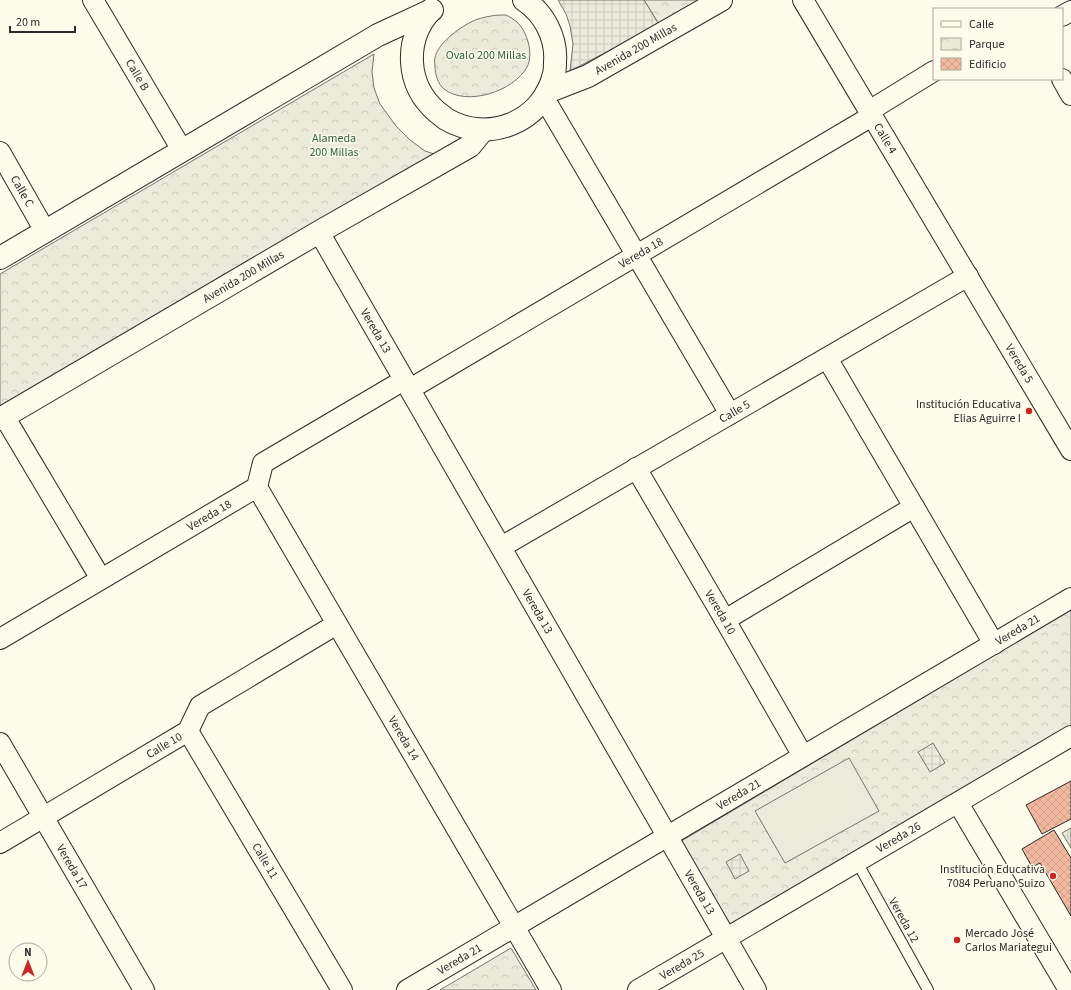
<svg xmlns="http://www.w3.org/2000/svg" width="1071" height="990" viewBox="0 0 1071 990" font-family="'Source Sans 3',sans-serif">
<style>
.park{fill:url(#park-crowns);stroke:#74746e}
.garden{fill:#ecebdb;stroke:#74746e}
.plaza{fill:url(#plaza-grid);stroke:#74746e}
.building{fill:url(#building-cross-hatch);stroke:#2b2b2b}
.lines{fill:none;stroke-linecap:round;stroke-linejoin:round}
.lane-casing{stroke:#2b2b2b;stroke-width:12}
.street-casing{stroke:#2b2b2b;stroke-width:22}
.secondary-casing{stroke:#2b2b2b;stroke-width:24}
.lane{stroke:#fdfbea;stroke-width:10}
.street{stroke:#fdfbea;stroke-width:20}
.secondary{stroke:#fdfbea;stroke-width:22}
.poi-dot{fill:#c62828;stroke:#fdfbea;stroke-width:1.5}
.labels{text-anchor:middle;stroke-width:3;stroke-linejoin:round;paint-order:stroke}
.street-label{font-size:12px;fill:#2b2b2b;stroke:#fdfbea}
.park-label{font-size:12px;fill:#34623c;stroke:#fdfbea}
.poi-label{font-size:12px;fill:#2b2b2b;stroke:#fdfbea;text-anchor:end}
</style>
<defs>
<pattern id="park-crowns" width="20" height="18" patternUnits="userSpaceOnUse"><rect width="20" height="18" fill="#ecebdb"/><path d="M2 6a3 3 0 1 1 6 0M12 15a3 3 0 1 1 6 0" fill="none" stroke="#cbcabc"/></pattern>
<pattern id="plaza-grid" width="8" height="8" patternUnits="userSpaceOnUse"><rect width="8" height="8" fill="#eceadb"/><path d="M0 4h8M4 0v8" fill="none" stroke="#cbc9bc"/></pattern>
<pattern id="building-cross-hatch" width="8" height="8" patternUnits="userSpaceOnUse"><rect width="8" height="8" fill="#f2b8a0"/><path d="M0 0l8 8M0 8l8-8" fill="none" stroke="#d09e8a"/></pattern>
</defs>
<rect width="100%" height="100%" fill="#fdfbea"/>
<!-- park -->
<path class="park" d="M 644,0 L 703,0 L 660,26 Z
M 506,15 C 510,17 513,19 517,22 C 527,31 534,54 527,67 C 514,91 467,107 444,89 C 438,84 435,74 435,67 C 435,64 434,60 435,58 C 437,44 459,28 471,22 C 476,19 485,17 491,16 C 496,15 501,15 506,15 Z
M 374,54 L 372,72 L 374,88 L 380,104 L 396,126 L 410,140 L 425,151 L 434,154 L 0,409 L 0,274 Z
M 1071,610 L 1071,726 L 729,928 L 678,843 Z
M 511,948 L 536,990 L 440,990 Z"/>
<!-- garden -->
<path class="garden" d="M 849,758 L 879,811 L 785,863 L 755,811 Z"/>
<!-- plaza -->
<path class="plaza" d="M 558,0 L 644,0 L 660,26 L 595,58 L 570,71 L 573,44 L 570,26 L 566,14 Z
M 933,743 L 945,763 L 930,772 L 918,752 Z
M 1071,828 L 1071,848 L 1062,833 Z
M 740,854 L 749,871 L 735,879 L 726,862 Z"/>
<!-- building -->
<path class="building" d="M 1071,781 L 1071,819 L 1042,834 L 1026,805 Z
M 1054,830 L 1071,858 L 1071,916 L 1040,863 L 1032,867 L 1022,849 Z"/>
<g class="lines">
<!-- lane casing -->
<g class="lane-casing">
<path id="lane" d="M 857,862 L 928,990"/>
</g>
<!-- street casing -->
<g class="street-casing">
<g id="street">
<path id="s1" d="M 93,0 L 182,150"/>
<path id="s2" d="M 803,0 L 1071,450"/>
<path d="M 1062,16 L 1071,11"/>
<path d="M 1062,79 L 1071,95"/>
<path d="M 544,98 L 730,414"/>
<path d="M 869,111 L 934,71"/>
<path id="s3" d="M 0,152 L 45,231"/>
<path id="s4" d="M 319,232 L 756,990"/>
<path d="M 827,358 L 994,644"/>
<path id="s5" d="M 410,389 L 872,116"/>
<path d="M 4,416 L 101,579"/>
<path id="s6" d="M 636,468 L 725,620 L 803,756"/>
<path id="s7" d="M 257,487 L 551,990"/>
<path id="s8" d="M 501,547 L 968,276"/>
<path d="M 725,620 L 914,507"/>
<path id="s9" d="M 0,639 L 257,487 L 263,463 L 404,380"/>
<path id="s10" d="M 188,731 L 342,990"/>
<path id="s11" d="M 0,743 L 144,990"/>
<path d="M 958,803 L 1069,990"/>
<path id="s12" d="M 0,843 L 188,731 L 200,706 L 337,624"/>
<path id="s13" d="M 407,990 L 1071,598"/>
<path id="s14" d="M 638,990 L 1071,736"/>
</g>
</g>
<!-- secondary casing -->
<g class="secondary-casing">
<g id="secondary">
<path d="M 431,10 C 418,24 411,42 412,62 C 413,82 422,99 437,112 C 440,114 443,117 446,119 C 488,144 543,122 554,74 C 555,70 555,66 555,62 C 557,38 544,13 524,0"/>
<path id="s15" d="M 547,92 L 588,76 L 721,0"/>
<path d="M 0,258 L 378,35 L 432,10"/>
<path id="s16" d="M 0,419 L 319,232 L 470,146 L 483,130"/>
</g>
</g>
<!-- lane -->
<use href="#lane" class="lane"/>
<!-- street -->
<use href="#street" class="street"/>
<!-- secondary -->
<use href="#secondary" class="secondary"/>
</g>
<!-- markers -->
<g class="poi-dot">
<circle cx="1029" cy="411" r="4"/>
<circle cx="1053" cy="876" r="4"/>
<circle cx="957" cy="940" r="4"/>
</g>
<g class="labels">
<!-- street labels -->
<g class="street-label">
<text dy="4" stroke="none"><textPath href="#s15" startOffset="99">Avenida 200 Millas</textPath></text>
<text dy="4" stroke="none"><textPath href="#s1" startOffset="87">Calle B</textPath></text>
<text dy="4" stroke="none"><textPath href="#s2" startOffset="161">Calle 4</textPath></text>
<text dy="4" stroke="none"><textPath href="#s3" startOffset="45">Calle C</textPath></text>
<text dy="4" stroke="none"><textPath href="#s5" startOffset="268">Vereda 18</textPath></text>
<text dy="4" stroke="none"><textPath href="#s16" startOffset="282">Avenida 200 Millas</textPath></text>
<text dy="4" stroke="none"><textPath href="#s4" startOffset="114">Vereda 13</textPath></text>
<text dy="4" stroke="none"><textPath href="#s2" startOffset="423">Vereda 5</textPath></text>
<text dy="4" stroke="none"><textPath href="#s8" startOffset="270">Calle 5</textPath></text>
<text dy="4" stroke="none"><textPath href="#s9" startOffset="243">Vereda 18</textPath></text>
<text dy="4" stroke="none"><textPath href="#s4" startOffset="438">Vereda 13</textPath></text>
<text dy="4" stroke="none"><textPath href="#s6" startOffset="167">Vereda 10</textPath></text>
<text dy="4" stroke="none"><textPath href="#s13" startOffset="709">Vereda 21</textPath></text>
<text dy="4" stroke="none"><textPath href="#s7" startOffset="291">Vereda 14</textPath></text>
<text dy="4" stroke="none"><textPath href="#s12" startOffset="191">Calle 10</textPath></text>
<text dy="4" stroke="none"><textPath href="#s13" startOffset="385">Vereda 21</textPath></text>
<text dy="4" stroke="none"><textPath href="#s14" startOffset="302">Vereda 26</textPath></text>
<text dy="4" stroke="none"><textPath href="#s10" startOffset="151">Calle 11</textPath></text>
<text dy="4" stroke="none"><textPath href="#s11" startOffset="143">Vereda 17</textPath></text>
<text dy="4" stroke="none"><textPath href="#s4" startOffset="762">Vereda 13</textPath></text>
<text transform="translate(904 920) rotate(61)" y="4">Vereda 12</text>
<text dy="4" stroke="none"><textPath href="#s13" startOffset="61">Vereda 21</textPath></text>
<text dy="4" stroke="none"><textPath href="#s14" startOffset="51">Vereda 25</textPath></text>
</g>
<!-- park labels -->
<g class="park-label">
<text x="486" y="59">Ovalo 200 Millas</text>
<text x="334" y="142">Alameda<tspan x="334" dy="14">200 Millas</tspan></text>
</g>
<!-- poi labels -->
<g class="poi-label">
<text x="1021" y="408">Institución Educativa<tspan x="1021" dy="14">Elias Aguirre I</tspan></text>
<text x="1045" y="873">Institución Educativa<tspan x="1045" dy="14">7084 Peruano Suizo</tspan></text>
<text x="965" y="937" text-anchor="start">Mercado José<tspan x="965" dy="14">Carlos Mariategui</tspan></text>
</g>
</g>
<!-- legend -->
<rect x="933" y="8" width="130" height="72" fill="#fdfbea" stroke="#a9a89e"/>
<rect x="941" y="21" width="20" height="6" fill="#fdfbea" stroke="#a9a89e"/>
<text x="969" y="28" font-size="12" fill="#2b2b2b">Calle</text>
<rect x="941" y="38" width="20" height="12" fill="url(#park-crowns)" stroke="#a9a89e"/>
<text x="969" y="48" font-size="12" fill="#2b2b2b">Parque</text>
<rect x="941" y="58" width="20" height="12" fill="url(#building-cross-hatch)" stroke="#a9a89e"/>
<text x="969" y="68" font-size="12" fill="#2b2b2b">Edificio</text>
<!-- north arrow -->
<g transform="translate(28 962)"><circle r="19" fill="#fdfbea" stroke="#a9a89e"/>
<path d="M0-3L7 15L0 10L-7 15Z" fill="#c62828"/>
<text y="-6" font-size="11" font-weight="bold" text-anchor="middle" fill="#2b2b2b">N</text>
</g>
<!-- scale -->
<path d="M10 26v6h65v-6" fill="none" stroke="#2b2b2b" stroke-width="2"/>
<text x="16" y="26" font-size="12" fill="#2b2b2b" stroke="#fdfbea" stroke-width="3" paint-order="stroke">20 m</text>
</svg>
